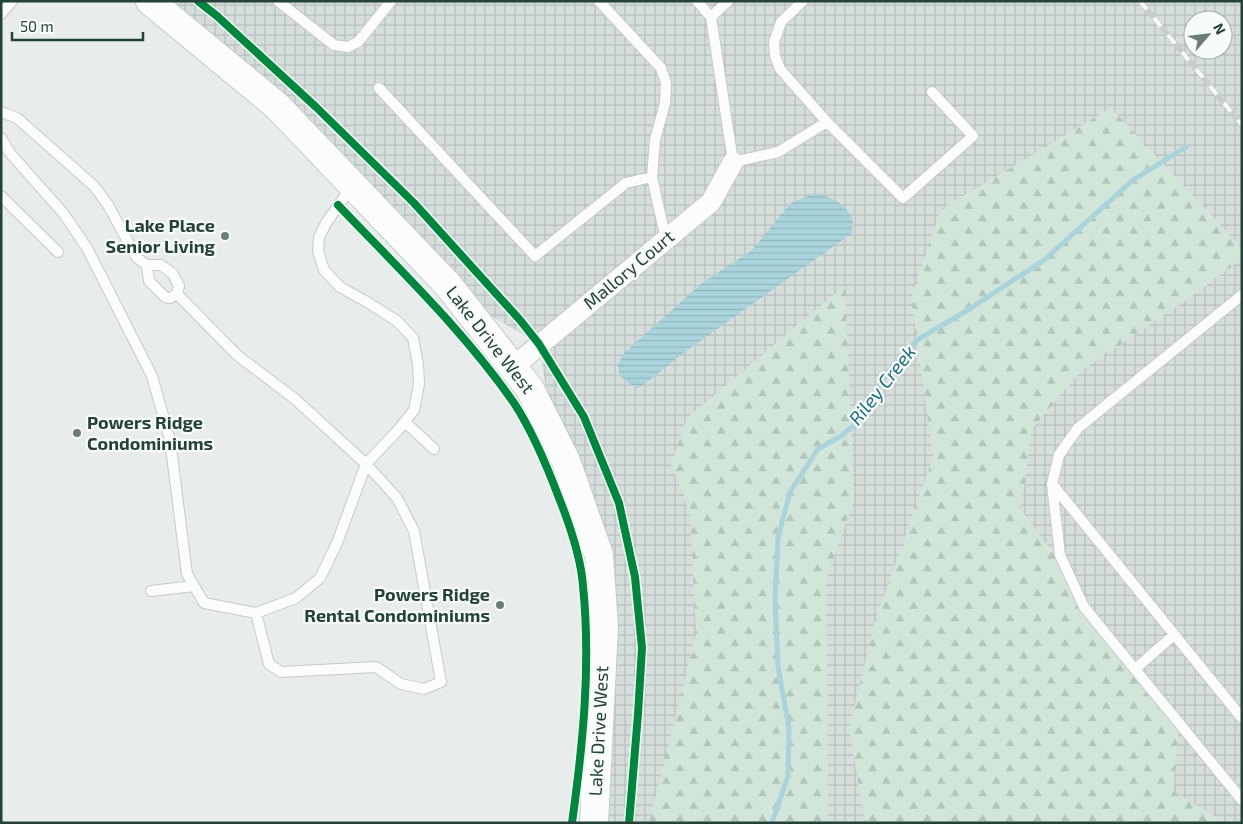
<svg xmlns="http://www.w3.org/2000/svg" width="1243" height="824" viewBox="0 0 1243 824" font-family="'Exo 2',sans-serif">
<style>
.industrial{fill:url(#industrial-grid);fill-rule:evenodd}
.forest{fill:url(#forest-firs)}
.water{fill:url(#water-rules)}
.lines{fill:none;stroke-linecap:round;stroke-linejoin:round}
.stream{stroke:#a9d4db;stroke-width:5}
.lane-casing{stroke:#c5cac8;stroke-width:12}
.street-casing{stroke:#c5cac8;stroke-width:22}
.secondary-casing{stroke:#c3cbc8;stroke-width:30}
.lane{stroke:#fcfcfc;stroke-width:10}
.street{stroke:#fcfcfc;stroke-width:20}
.secondary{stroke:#fcfcfc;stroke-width:28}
.rail-casing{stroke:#c9cdcc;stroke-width:5.5}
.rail{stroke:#f7fbf9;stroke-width:4;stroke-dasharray:11;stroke-linecap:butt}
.cycleway-casing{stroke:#f7fbf9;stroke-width:11}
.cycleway{stroke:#00873e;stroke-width:8}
.poi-dot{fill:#697e78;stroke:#f7fbf9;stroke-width:2}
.labels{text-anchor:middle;stroke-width:4.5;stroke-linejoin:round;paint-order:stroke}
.poi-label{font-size:18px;font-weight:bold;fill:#24423a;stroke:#f7fbf9;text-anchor:end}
.street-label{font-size:18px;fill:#24423a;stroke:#f7fbf9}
.water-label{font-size:19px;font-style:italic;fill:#1c6f80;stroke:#f7fbf9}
</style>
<defs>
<pattern id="industrial-grid" width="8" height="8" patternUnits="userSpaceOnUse" patternTransform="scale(1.25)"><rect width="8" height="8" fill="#d6dedb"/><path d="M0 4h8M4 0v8" fill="none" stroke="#b8c0bd"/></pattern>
<pattern id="forest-firs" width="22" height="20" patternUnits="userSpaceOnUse" patternTransform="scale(1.25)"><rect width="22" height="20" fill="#d1e6d8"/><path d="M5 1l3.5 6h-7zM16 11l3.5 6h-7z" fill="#b3c6ba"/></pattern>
<pattern id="water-rules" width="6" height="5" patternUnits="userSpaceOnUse" patternTransform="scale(1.25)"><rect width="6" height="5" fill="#a9d4db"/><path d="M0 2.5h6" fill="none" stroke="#91b7bd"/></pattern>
</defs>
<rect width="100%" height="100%" fill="#e8edeb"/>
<!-- industrial -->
<path class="industrial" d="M 150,1 L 1242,1 L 1242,823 L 594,823 L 596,800 L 587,522 L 553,434 L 539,344 L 456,295 ZM 1193,20 L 1223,20 L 1223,50 L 1193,50 Z"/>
<!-- forest -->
<path class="forest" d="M 1111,108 L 1242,248 L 1242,259 L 1181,304 L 1082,370 L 1032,429 L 1021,509 L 1179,727 L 1173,791 L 1226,823 L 865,823 L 849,728 L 875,621 L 933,457 L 911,298 L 941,209 Z
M 845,285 L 854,500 L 826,580 L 828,742 L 828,823 L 649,823 L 696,634 L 690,515 L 671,464 L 687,418 Z"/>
<!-- water -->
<path class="water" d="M 816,193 C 829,196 850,206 853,221 C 853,225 852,229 852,233 L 682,354 L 646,383 L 637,388 L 630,384 L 620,376 L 618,365 L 623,354 L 702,283 L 751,251 L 791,203 Z"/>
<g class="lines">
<!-- stream -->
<path class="stream" d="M 772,823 L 788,776 L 789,728 L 778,666 L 775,600 L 778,538 L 790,492 L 818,449 L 841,436 L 857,423 L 886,375 L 917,340 L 968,310 L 1044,260 L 1133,180 L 1186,147"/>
<!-- lane casing -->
<g class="lane-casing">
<path id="lane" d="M 278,1 L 334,45 L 348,47 L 358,42 L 391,1
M 599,1 L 661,68 L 666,83 L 665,103 L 655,140 L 652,177 L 666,240
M 697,1 L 711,17
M 728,1 L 711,17 L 733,162 L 778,152 L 827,122 L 903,198 L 973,136 L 932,92
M 803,1 L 781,22 L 774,42 L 775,56 L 780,69 L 827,122
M 1,14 L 12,1
M 379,88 L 535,256 L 626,183 L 652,177
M 1,112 L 17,118 L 94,186 L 108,205 L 137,258 L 147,265 L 161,265 L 173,274 L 179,286 L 177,294 L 238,356 L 295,399 L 366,464 L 397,498 L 414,531 L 441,682 L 424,689 L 401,684 L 376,667 L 281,672 L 269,664 L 256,613
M 1,138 L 10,153 L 64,214 L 87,248 L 152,376 L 170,440 L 187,574 L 204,603 L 256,613 L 296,598 L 320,578 L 337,543 L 366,464 L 398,430 L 414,410 L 419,384 L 418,364 L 413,338 L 397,321 L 367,302 L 340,287 L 324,270 L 318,251 L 319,237 L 326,223 L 352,186
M 1,196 L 58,252
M 147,265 L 149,281 L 165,297 L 170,298 L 177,294
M 1242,295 L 1078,428 L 1059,455 L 1052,484 L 1060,555 L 1084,607 L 1242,800
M 405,422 L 434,449
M 1053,485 L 1242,718
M 151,591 L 194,586
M 1135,669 L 1174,635"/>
</g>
<!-- street casing -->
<g class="street-casing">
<path id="street" d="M 513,367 L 711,202 L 733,162"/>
</g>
<!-- secondary casing -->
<g class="secondary-casing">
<path id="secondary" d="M 150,1 L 277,106 L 448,285 L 530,389 L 566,461 L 599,555 L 604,627 L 594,823"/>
</g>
<!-- lane -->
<use href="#lane" class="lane"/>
<!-- street -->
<use href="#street" class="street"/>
<!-- secondary -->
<use href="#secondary" class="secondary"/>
<!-- rail casing -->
<g class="rail-casing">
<path id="rail" d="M 1140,1 L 1242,125"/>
</g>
<!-- rail -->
<use href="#rail" class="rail"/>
<!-- cycleway casing -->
<g class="cycleway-casing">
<path id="cycleway" d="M 198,1 L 217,16 L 316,107 L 414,203 L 520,320 L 539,344 L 584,417 L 619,503 L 635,577 L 642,648 L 638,714 L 629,823
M 338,205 C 399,269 464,331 514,403 C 533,432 547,466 559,498 C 569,523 581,559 583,586 C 591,665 583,744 572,823"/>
</g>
<!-- cycleway -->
<use href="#cycleway" class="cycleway"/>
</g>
<!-- markers -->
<g class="poi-dot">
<circle cx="225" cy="236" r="5"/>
<circle cx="77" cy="433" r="5"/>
<circle cx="500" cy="605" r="5"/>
</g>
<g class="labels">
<!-- poi labels -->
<g class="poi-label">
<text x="215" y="232">Lake Place<tspan x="215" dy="21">Senior Living</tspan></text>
<text x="87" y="429" text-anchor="start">Powers Ridge<tspan x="87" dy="21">Condominiums</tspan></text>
<text x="490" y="601">Powers Ridge<tspan x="490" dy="21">Rental Condominiums</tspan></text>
</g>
<!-- street labels -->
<g class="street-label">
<text transform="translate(629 270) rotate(-40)" y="6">Mallory Court</text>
<text transform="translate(490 340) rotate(52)" y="6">Lake Drive West</text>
<text transform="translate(599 731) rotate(-87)" y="6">Lake Drive West</text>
</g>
<!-- water labels -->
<g class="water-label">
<text transform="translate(882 385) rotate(-52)" y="7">Riley Creek</text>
</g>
</g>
<!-- border -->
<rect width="1243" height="824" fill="none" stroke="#24423a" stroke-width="5"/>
<!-- north arrow -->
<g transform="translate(1208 35) rotate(62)"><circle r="24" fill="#f7fbf9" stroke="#a3b1ad"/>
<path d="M0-4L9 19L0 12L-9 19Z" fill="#697e78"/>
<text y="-8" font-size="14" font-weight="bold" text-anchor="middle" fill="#24423a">N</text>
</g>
<!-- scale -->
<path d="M12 32v8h131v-8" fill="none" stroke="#24423a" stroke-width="2.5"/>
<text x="20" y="32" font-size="15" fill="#24423a" stroke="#f7fbf9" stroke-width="4" paint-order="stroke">50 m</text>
</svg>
